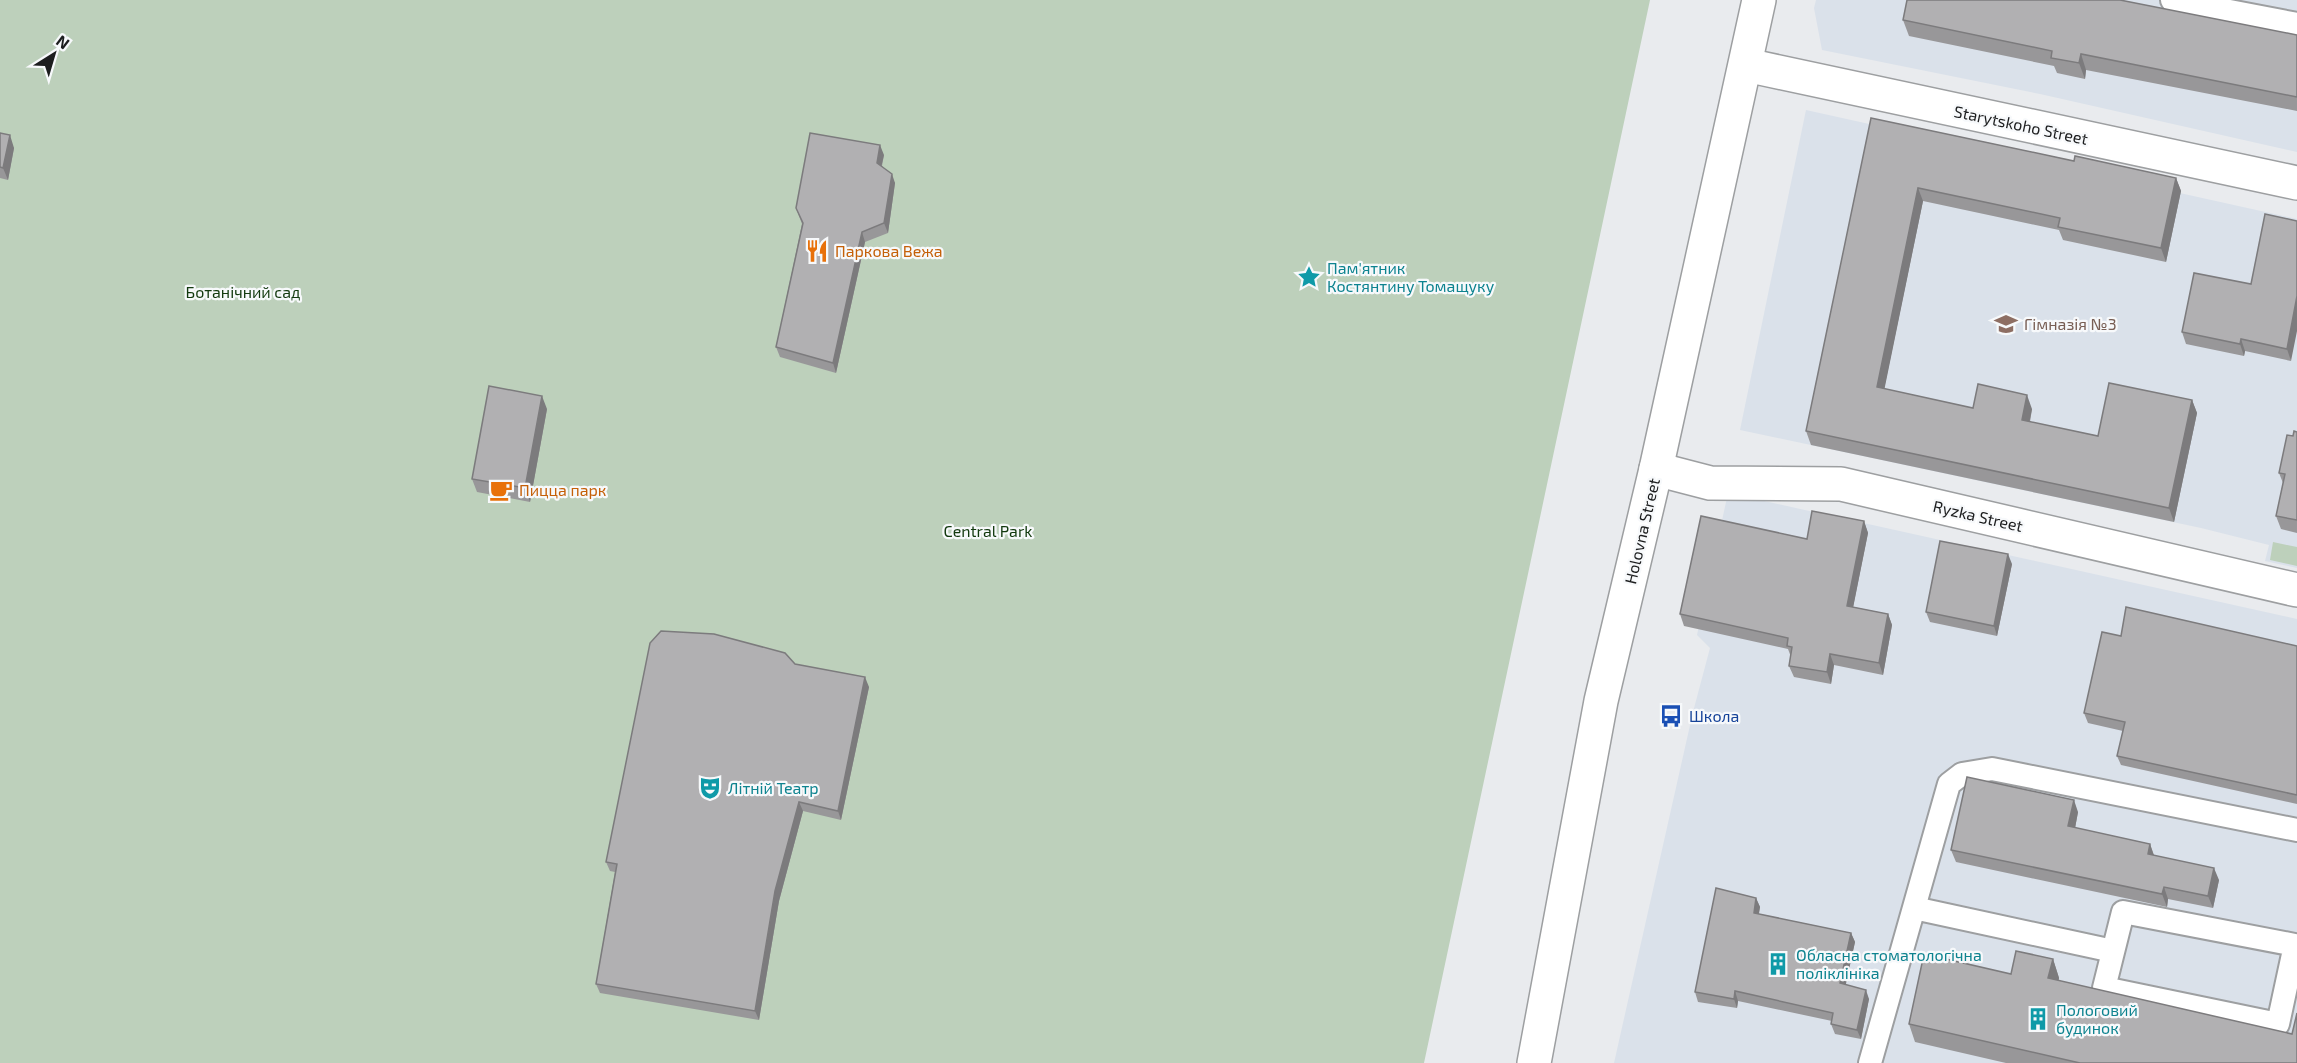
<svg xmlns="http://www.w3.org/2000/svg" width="2297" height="1063" viewBox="0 0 2297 1063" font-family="'Exo 2',sans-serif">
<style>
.built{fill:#dae1ea}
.green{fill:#bdd0bb}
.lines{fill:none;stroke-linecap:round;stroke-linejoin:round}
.lane-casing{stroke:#9d9fa1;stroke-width:26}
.street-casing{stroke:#9d9fa1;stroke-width:36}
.primary-casing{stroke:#9d9fa1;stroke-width:36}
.lane{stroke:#fff;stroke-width:22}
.street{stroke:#fff;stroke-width:33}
.primary{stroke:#fff;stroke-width:33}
.wall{fill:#989799}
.shaded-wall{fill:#7c7b7d}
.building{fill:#b1b0b2;stroke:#7c7b7d;stroke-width:1.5}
.labels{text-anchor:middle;stroke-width:4.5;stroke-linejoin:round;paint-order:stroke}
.street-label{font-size:16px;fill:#1c1d1e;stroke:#f7f9fb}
.food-label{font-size:16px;fill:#c56008;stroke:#f7f9fb;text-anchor:start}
.culture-label{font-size:16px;fill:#0d838f;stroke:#f7f9fb;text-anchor:start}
.park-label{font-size:16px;fill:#12390e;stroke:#f7f9fb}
.education-label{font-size:16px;fill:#785e54;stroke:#f7f9fb;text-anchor:start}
.transit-label{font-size:16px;fill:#164399;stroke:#f7f9fb;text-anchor:start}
</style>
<rect width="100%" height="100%" fill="#e9ebee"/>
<!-- built -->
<path class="built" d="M 1816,0 L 2297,0 L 2297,152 L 2040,94 L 1822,50 L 1814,8 Z
M 1806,110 L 2297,219 L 2297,568 L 2265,561 L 2269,545 L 2201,528 L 1740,430 Z
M 1728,493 L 2297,619 L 2297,1063 L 1614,1063 L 1693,712 L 1710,648 L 1697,635 Z"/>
<!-- green -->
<path class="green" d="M 0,0 L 1650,0 L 1424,1063 L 0,1063 Z
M 2273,542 L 2297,547 L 2297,566 L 2270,560 Z"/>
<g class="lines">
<!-- lane casing -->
<g class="lane-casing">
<path id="lane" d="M 2172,0 L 2297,24
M 1914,908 L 2113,951
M 2295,945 L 2278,1024 L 2104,988 L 2123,912 L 2295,945 L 2297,946
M 1870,1063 L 1949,784 L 1962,774 L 1992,769 L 2297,830"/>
</g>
<!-- street casing -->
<g class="street-casing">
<path id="street" d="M 1746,65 L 2297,183
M 1656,469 L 1710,483 L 1841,484 L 2297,590"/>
</g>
<!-- primary casing -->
<g class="primary-casing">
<path id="primary" d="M 1534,1063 L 1601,701 L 1656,469 L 1759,0"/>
</g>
<!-- lane -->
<use href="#lane" class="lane"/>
<!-- street -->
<use href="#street" class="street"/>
<!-- primary -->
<use href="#primary" class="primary"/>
</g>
<!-- wall -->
<path class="wall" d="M 1903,20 L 2297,35 L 2297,111 L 2086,70 L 2085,79 L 2057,73 L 2054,66 L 1909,36 Z
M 1871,118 L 2074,161 L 2176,178 L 2181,191 L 2166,262 L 2063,240 L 2059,230 L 1923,201 L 1884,389 L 1973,408 L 2032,409 L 2030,422 L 2098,436 L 2192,400 L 2197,413 L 2174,522 L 1811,445 L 1806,431 Z
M 0,133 L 14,148 L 8,180 L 0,178 Z
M 884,155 L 882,166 L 895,183 L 888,233 L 865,242 L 836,373 L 780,357 L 776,347 L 802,224 L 796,208 Z
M 2265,214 L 2291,361 L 2245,351 L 2244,356 L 2186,344 L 2182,332 L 2251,284 Z
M 547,409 L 530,502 L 477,492 L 472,479 Z
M 2297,432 L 2297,533 L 2281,529 L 2276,516 L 2283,483 L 2279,473 L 2293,436 Z
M 1864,521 L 1868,533 L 1853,607 L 1888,614 L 1892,625 L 1883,675 L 1834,665 L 1831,684 L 1794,677 L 1789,666 L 1791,657 L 1788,649 L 1684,626 L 1680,614 L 1807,539 Z
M 2012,564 L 1997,636 L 1930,622 L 1926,612 Z
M 2297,646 L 2297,804 L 2121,765 L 2117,756 L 2123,731 L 2088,723 L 2084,713 Z
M 795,664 L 869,687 L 841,820 L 803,811 L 779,901 L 759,1020 L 600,993 L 596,984 L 615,872 L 610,871 L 606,862 Z
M 2078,812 L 2075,828 L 2150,844 L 2154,855 L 2219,880 L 2213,908 L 2168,899 L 2167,907 L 1956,862 L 1951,850 Z
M 1756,898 L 1760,907 L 1759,914 L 1851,933 L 1855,942 L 1845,985 L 1869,999 L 1861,1039 L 1835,1034 L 1831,1024 L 1832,1021 L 1738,1001 L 1737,1008 L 1698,1002 L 1695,992 Z
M 2053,959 L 2059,978 L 2058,981 L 2292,1034 L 2297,1063 L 2006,1063 L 1915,1042 L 1909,1024 L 2011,974 Z"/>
<!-- shaded-wall -->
<path class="shaded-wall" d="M 2081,54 L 2086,70 L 2085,79 L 2079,63 Z
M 10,135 L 14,148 L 8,180 L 3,168 Z
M 880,145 L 884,155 L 880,172 L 877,163 Z
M 892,174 L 895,183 L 888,233 L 884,223 Z
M 2176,178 L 2181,191 L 2166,262 L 2161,248 Z
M 1918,188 L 1923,201 L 1882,401 L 1877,387 Z
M 862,232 L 865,242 L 836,373 L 833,363 Z
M 2297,296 L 2297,331 L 2291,361 L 2287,349 Z
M 2241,339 L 2245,351 L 2244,356 L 2240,344 Z
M 2027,395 L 2032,409 L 2027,434 L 2022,420 Z
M 542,396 L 547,409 L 530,502 L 525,488 Z
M 2192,400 L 2197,413 L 2174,522 L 2169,508 Z
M 1864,521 L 1868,533 L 1851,618 L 1847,606 Z
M 2008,554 L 2012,564 L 1997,636 L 1994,626 Z
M 1888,614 L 1892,625 L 1883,675 L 1879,663 Z
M 1830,654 L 1834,665 L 1831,684 L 1827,672 Z
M 865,677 L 869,687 L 841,820 L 838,811 Z
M 2074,800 L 2078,812 L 2073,839 L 2068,826 Z
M 799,802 L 803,811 L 779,901 L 759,1020 L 755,1011 L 775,891 Z
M 2150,844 L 2154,856 L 2148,854 Z
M 2214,868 L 2219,880 L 2213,908 L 2208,896 Z
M 2164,887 L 2168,899 L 2167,907 L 2162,894 Z
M 1756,898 L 1760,907 L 1757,922 L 1754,913 Z
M 1851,933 L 1855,942 L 1844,993 L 1840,983 Z
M 2053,959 L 2059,978 L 2055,997 L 2048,978 Z
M 1866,990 L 1869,999 L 1861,1039 L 1857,1030 Z
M 1735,991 L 1738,1001 L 1737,1008 L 1734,999 Z"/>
<!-- building -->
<path class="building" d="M 1907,0 L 2120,0 L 2297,35 L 2297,97 L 2081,54 L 2079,63 L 2051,58 L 2052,51 L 1903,20 Z
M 1871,118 L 2074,161 L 2075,156 L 2176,178 L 2161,248 L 2058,227 L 2060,218 L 1918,188 L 1877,387 L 1973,408 L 1978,384 L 2027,395 L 2022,420 L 2098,436 L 2109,383 L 2192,400 L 2169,508 L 1806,431 Z
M 0,133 L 10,135 L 3,168 L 0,167 Z
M 810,133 L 880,145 L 877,163 L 892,174 L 884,223 L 862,232 L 833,363 L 776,347 L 803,223 L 796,208 Z
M 2265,214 L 2297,221 L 2297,296 L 2287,349 L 2241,339 L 2240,344 L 2182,332 L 2194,273 L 2251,284 Z
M 489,386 L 542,396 L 525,488 L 472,479 Z
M 2294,431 L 2297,432 L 2297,520 L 2276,516 L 2285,474 L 2279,473 L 2287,435 L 2293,436 Z
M 1812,511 L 1864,521 L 1847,606 L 1888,614 L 1879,663 L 1830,654 L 1827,672 L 1789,666 L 1792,647 L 1787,646 L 1788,638 L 1680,614 L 1701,516 L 1807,539 Z
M 1940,541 L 2008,554 L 1994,626 L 1926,612 Z
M 2126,607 L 2297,646 L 2297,795 L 2117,756 L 2125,722 L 2084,713 L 2102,632 L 2121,636 Z
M 661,631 L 714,634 L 785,653 L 795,664 L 865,677 L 838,811 L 799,802 L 775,891 L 755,1011 L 596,984 L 617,864 L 606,862 L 650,643 Z
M 1967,777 L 2074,800 L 2068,826 L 2150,844 L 2148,854 L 2214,868 L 2208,896 L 2164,887 L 2162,894 L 1951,850 Z
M 1716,888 L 1756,898 L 1754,913 L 1851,933 L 1840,983 L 1866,990 L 1857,1030 L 1831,1024 L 1833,1013 L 1735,991 L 1734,999 L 1695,992 Z
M 2016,951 L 2053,959 L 2048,978 L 2292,1034 L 2297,1013 L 2297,1063 L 2080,1063 L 1909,1024 L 1924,954 L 2011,974 Z"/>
<!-- icons -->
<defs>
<g id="restaurant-bare" transform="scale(1.8)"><path d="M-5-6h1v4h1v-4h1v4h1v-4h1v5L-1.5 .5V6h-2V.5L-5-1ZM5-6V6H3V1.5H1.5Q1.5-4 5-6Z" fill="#e8710a" stroke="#f7f9fb" stroke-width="2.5" paint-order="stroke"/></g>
<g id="sight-bare" transform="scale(1.8)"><path d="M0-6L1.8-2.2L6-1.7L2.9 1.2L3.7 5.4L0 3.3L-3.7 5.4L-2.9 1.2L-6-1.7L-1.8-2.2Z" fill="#0f9aa8" stroke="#f7f9fb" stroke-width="2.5" paint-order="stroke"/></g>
<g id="school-bare" transform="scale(1.8)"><path d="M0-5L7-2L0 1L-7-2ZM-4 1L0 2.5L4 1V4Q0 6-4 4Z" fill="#8d6e63" stroke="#f7f9fb" stroke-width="2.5" paint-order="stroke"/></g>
<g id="cafe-bare" transform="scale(1.8)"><path d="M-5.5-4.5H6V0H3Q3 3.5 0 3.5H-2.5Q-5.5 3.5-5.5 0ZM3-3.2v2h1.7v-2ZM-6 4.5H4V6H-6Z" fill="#e8710a" stroke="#f7f9fb" stroke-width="2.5" paint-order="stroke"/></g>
<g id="bus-bare" transform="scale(1.8)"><path d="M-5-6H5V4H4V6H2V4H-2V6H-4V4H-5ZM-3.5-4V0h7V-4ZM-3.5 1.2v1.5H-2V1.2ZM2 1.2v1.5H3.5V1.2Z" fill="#1a4fb4" stroke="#f7f9fb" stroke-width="2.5" paint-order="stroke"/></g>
<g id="theatre-bare" transform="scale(1.8)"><path d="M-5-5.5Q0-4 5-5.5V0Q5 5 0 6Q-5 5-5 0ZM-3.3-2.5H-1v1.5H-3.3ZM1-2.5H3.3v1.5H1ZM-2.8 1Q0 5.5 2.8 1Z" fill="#0f9aa8" stroke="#f7f9fb" stroke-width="2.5" paint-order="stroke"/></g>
<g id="building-bare" transform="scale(1.8)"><path d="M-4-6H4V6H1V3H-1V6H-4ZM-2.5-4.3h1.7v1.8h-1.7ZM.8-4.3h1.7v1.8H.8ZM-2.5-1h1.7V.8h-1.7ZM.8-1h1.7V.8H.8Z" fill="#0f9aa8" stroke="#f7f9fb" stroke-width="2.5" paint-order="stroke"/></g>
</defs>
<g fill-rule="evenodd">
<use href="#restaurant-bare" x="817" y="251"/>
<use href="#sight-bare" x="1309" y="277"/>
<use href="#school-bare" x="2006" y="324"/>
<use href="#cafe-bare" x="501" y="490"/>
<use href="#bus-bare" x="1671" y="716"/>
<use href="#theatre-bare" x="710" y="788"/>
<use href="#building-bare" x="1778" y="964"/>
<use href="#building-bare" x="2038" y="1019"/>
</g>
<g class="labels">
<!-- street labels -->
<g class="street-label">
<text transform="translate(2021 125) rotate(12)" y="6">Starytskoho Street</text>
<text transform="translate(1978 516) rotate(13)" y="6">Ryzka Street</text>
<text transform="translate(1642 531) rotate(-77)" y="6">Holovna Street</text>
</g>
<!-- food labels -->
<g class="food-label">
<text x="835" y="257">Паркова Вежа</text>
<text x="519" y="496">Пицца парк</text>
</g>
<!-- culture labels -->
<g class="culture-label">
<text x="1327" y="274">Пам'ятник<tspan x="1327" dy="18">Костянтину Томащуку</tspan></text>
<text x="728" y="794">Літній Театр</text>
<text x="1796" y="961">Обласна стоматологічна<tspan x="1796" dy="18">поліклініка</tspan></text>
<text x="2056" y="1016">Пологовий<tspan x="2056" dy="18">будинок</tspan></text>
</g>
<!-- park labels -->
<g class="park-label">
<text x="243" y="298">Ботанічний сад</text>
<text x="988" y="537">Central Park</text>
</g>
<!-- education labels -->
<g class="education-label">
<text x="2024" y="330">Гімназія №3</text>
</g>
<!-- transit labels -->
<g class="transit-label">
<text x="1689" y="722">Школа</text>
</g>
</g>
<!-- north arrow -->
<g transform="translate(54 54) rotate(37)" stroke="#f7f9fb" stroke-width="4.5" paint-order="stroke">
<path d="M0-4.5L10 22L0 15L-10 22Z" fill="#1c1d1e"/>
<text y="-9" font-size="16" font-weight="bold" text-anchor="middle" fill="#1c1d1e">N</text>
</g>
</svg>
